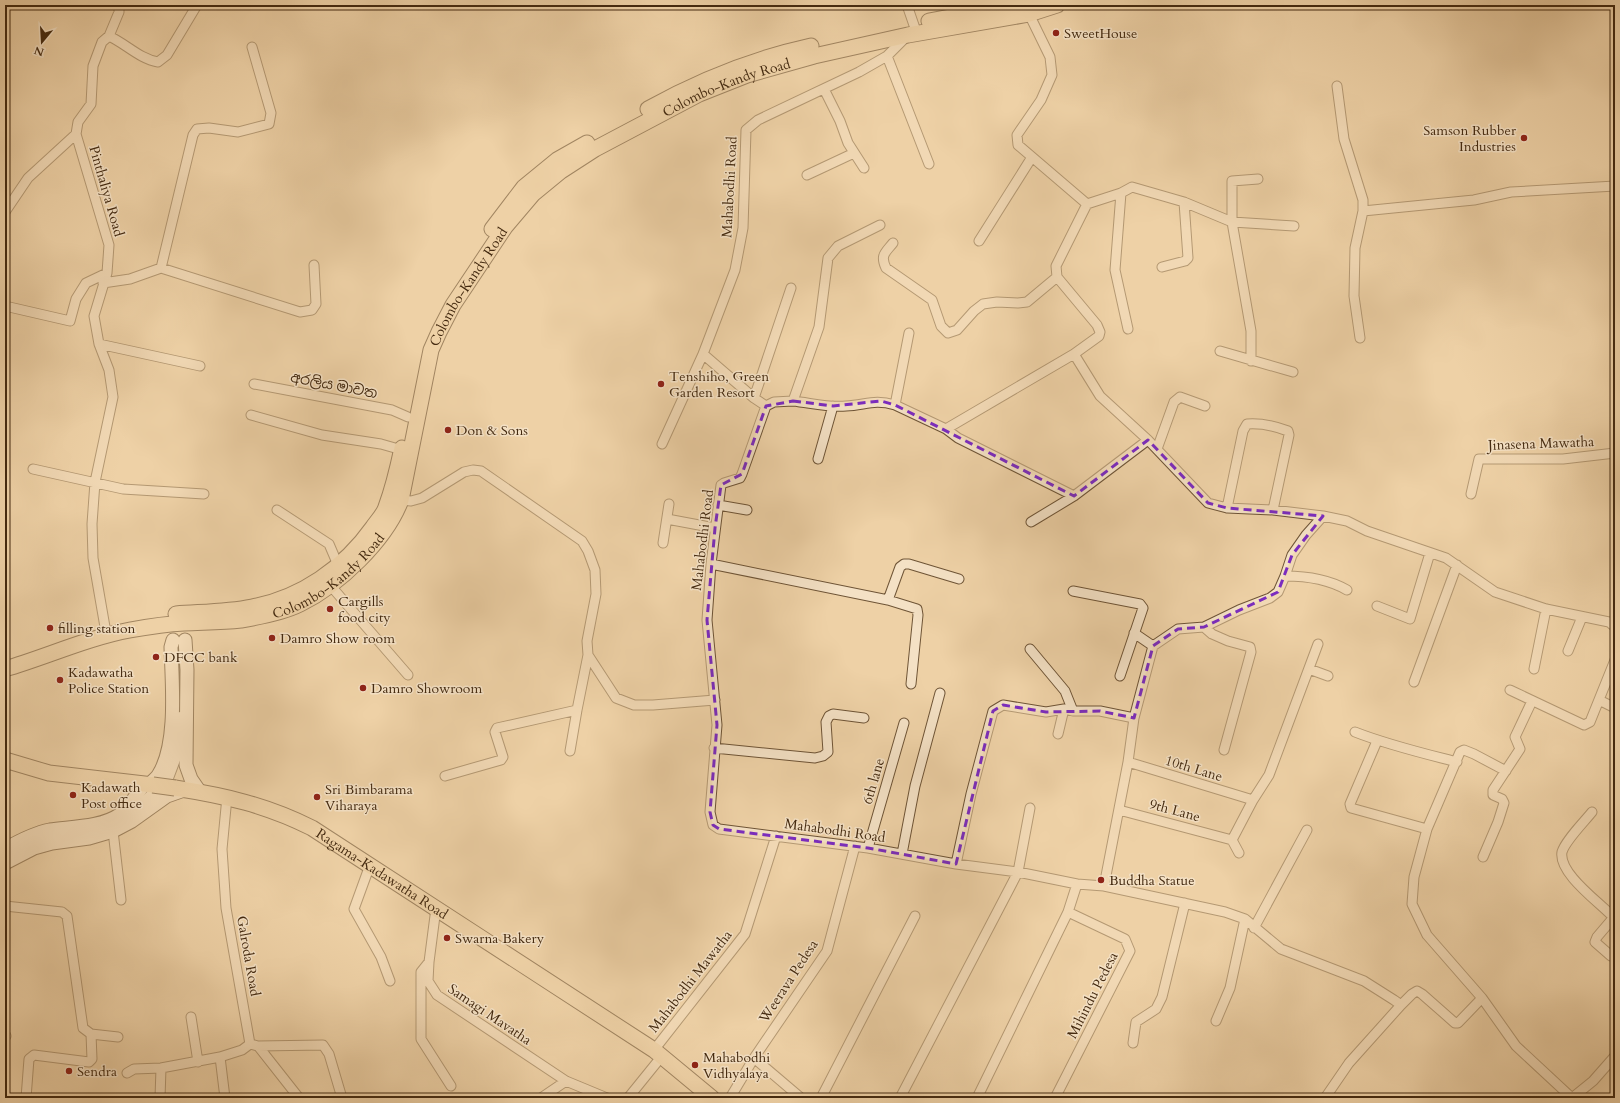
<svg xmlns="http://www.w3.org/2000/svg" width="1620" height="1103" viewBox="0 0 1620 1103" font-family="Cardo,'Noto Sans Sinhala',serif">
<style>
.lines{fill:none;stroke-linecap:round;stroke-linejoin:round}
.minor-casing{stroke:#6e5436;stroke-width:11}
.tertiary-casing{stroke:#6e5436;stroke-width:14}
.secondary-casing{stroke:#442a10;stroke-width:15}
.primary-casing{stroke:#442a10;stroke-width:17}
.trunk-casing{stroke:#442a10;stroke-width:17}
.minor{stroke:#f4e1c5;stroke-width:9}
.tertiary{stroke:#f4e1c5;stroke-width:12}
.secondary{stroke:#f4e1c5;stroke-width:13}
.primary{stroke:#eed1a6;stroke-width:15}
.trunk{stroke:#eed1a6;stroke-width:15}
.primary-bridge-casing{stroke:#442a10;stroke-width:17;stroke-linecap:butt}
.primary-bridge{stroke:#eed1a6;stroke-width:15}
.marked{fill:none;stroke:#7b2cbf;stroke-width:3;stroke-dasharray:8 5;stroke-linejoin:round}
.poi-dot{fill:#8f2418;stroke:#f4e1c5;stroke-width:1.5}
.labels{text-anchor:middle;stroke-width:3;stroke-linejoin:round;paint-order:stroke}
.poi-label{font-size:14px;fill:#442a10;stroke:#f4e1c5;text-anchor:start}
.street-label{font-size:14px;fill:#442a10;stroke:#f4e1c5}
</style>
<rect width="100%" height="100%" fill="#eed1a6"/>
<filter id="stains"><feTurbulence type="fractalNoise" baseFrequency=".005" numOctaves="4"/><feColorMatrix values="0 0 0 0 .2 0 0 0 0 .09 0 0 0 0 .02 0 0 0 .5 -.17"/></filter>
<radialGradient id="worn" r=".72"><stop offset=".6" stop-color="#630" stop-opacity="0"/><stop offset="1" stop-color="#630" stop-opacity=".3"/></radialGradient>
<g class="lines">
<!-- minor casing -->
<g class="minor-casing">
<path id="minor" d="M 907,5 L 917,34
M 1029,14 L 1050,57 L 1052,75 L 1041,100 L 1017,135 L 1018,145 L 1087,204 L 1056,266 L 1057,277 L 1097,325 L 1100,332 L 1099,336 L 1074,354 L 1100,396 L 1148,440 L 1208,503 L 1227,508 L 1273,510 L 1323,516
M 109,36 L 119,12 L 119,5
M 907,36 L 887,56 L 859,72 L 758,120 L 746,130 L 743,228 L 735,270 L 703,354 L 754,398 L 766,406 L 742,474 L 740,478 L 724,483 L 721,485 L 711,564 L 707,620 L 717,725 L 710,812 L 713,825 L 719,829 L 868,848 L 956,864 L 1018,872 L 1077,884
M 887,56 L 929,164
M 1337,86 L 1344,139 L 1363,200 L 1363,211 L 1355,248 L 1354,296 L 1360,338
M 824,89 L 840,121 L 848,143 L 864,168
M 807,175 L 854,153
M 1258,179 L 1232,181 L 1232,222 L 1294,226
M 1121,193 L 1115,270 L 1128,329
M 1087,204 L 1121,193 L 1132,187 L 1184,202 L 1232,222 L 1251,331 L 1251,361
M 1363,211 L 1474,200 L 1511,192 L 1615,186
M 5,212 L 28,178 L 76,134
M 979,241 L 1032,157
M 893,243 C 885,253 880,255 886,268 L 932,300 L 941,326 L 948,333 L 957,330 L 974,311 L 983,304 L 997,302 L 1018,303 L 1027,302 L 1057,277
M 1162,267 L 1185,261 L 1188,258 L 1184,202
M 161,268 L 300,312 L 312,310 L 316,304 L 314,265
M 103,283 L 130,279 L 161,268 L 193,135 L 197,129 L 209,128 L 238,132 L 269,124 L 271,113 L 252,47
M 5,306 L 70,321 L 76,299 L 86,283 L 107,273
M 909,333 L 895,405 L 946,429
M 99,344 L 200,366
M 1220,351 L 1293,372
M 1074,354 L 946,429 L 958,438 L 1074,496
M 254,384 L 392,410 L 408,417
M 754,398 L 791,288
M 793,401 C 811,403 829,408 846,406 C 866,405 874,399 895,405
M 766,406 L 774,402 L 793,401 L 819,327 L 828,258 L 838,246 L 880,225
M 251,415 L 322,435 L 381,444 L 402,450
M 662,444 L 703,354
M 1157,449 L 1174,402 L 1180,397 L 1205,406
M 818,459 L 833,406
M 33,469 L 123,489 L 204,494
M 1471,494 L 1479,459 L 1563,459 L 1615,453
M 401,500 L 411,501 L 422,498 L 464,472 L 473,470 L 481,471 L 582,541 L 588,551 L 595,570 L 596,594 L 587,641 L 588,655 L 616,698 L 634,705 L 653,705 L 715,700
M 718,505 L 747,510
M 1227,508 L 1243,431 L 1247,424 C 1260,423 1275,426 1288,431 L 1289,435 L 1273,510
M 277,510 L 329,544 L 338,565
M 667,519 L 715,528
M 1031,522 L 1074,496 L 1148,440
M 663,543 L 669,504
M 711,564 L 888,600
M 1285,576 C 1307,576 1328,579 1347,590
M 330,585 L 408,675
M 1073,591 L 1140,604 L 1143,608 L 1120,676
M 1377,606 L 1410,619 L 1430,553
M 105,627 L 93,558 L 92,524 L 95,482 L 113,397 L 109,370 L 99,344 L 94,316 L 107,273 L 109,245 L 76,134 L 78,122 L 91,104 L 93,66 L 102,42 L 109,36 C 126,44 140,59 158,62 L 167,55 L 197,5
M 1204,627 L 1212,634 L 1228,641 L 1250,647 L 1251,652 L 1224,750
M 1134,633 L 1153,646
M 1030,649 L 1065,691 L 1073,711
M 1568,651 L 1582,617
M 1309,669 L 1328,676
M 1534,669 L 1546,609
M 1414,682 L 1457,565
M 911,684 L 918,615 L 917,609 L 888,600 L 900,567 L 904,564 L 909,564 L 959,579
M 1510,690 L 1584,725 L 1590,722 L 1615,660
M 1599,700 L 1615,708
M 1355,732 C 1388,745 1422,753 1457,762
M 1058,734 L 1064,709
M 1377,741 L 1350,804 L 1351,808 L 1427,829
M 714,748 L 815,758 L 823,756 L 828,752 L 826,722 L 829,716 L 833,714 L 864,718
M 570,751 L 577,710
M 1128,762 L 1253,800
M 1506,771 L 1474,754 L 1464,750 L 1460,752 L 1427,829 L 1414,877 L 1412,904 L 1427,935 L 1482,998 L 1516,1046 L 1572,1098
M 445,776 L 501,760 L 503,757 L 495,732 L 497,728 L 577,710 L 588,655
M 1119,810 L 1232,840 L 1253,800 L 1269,775 L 1318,644
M 1592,812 C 1584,822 1565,841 1562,852 C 1558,874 1602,904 1615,919
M 113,831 L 121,900
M 1232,840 L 1239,853
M 868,848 L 904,723
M 902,854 L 915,786 L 940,693
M 1483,857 L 1498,822 L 1504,803 L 1502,799 L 1493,795 L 1493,790 L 1520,749 L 1515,737 L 1532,701
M 956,864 L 971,794 L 993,711 L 1003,705 L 1046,712 L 1064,709 L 1073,711 L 1100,711 L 1134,718
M 370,865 L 354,909 L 381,957 L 390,981
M 1104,886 L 1225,912 L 1245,919 L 1281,949 L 1364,981 L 1394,1000 L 1401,1005 L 1349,1063 L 1325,1098
M 5,906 L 62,912 L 67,916 L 83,1028 L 91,1034 L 118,1037
M 436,908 L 429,962 L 428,981 L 437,995 L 566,1081 L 607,1098
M 1254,928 L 1307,830
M 1611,956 L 1595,942 L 1597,937 L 1614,917
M 429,962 L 421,972 L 421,1039 L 451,1086
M 1401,1005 L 1412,994 L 1417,991 L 1422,994 L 1455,1023 L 1458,1023 L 1482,998
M 191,1017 L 198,1062
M 1216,1021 L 1230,988 L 1245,919
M 5,1034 L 6,1036
M 1133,1043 L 1136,1022 L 1156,1009 L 1162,997 L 1185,903
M 250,1044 L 258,1046 L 323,1045 L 329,1054 L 342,1098
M 258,1046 L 299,1098
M 654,1050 L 745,934 L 776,836
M 754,1058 L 801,1098
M 127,1073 L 134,1069 L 161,1068 L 220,1057
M 26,1098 L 29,1059 L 34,1055 L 89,1062 L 92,1059 L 91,1034
M 160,1098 L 161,1068
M 225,1098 L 220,1057 L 242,1050 L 250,1044 L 226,908 L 222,849 L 227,797
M 541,1098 L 566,1081
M 628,1098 L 662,1056
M 730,1098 L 754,1058 L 827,951 L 855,846
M 821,1098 L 915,916
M 900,1098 L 1018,872 L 1030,808
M 977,1098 L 1068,912 L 1077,884 L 1104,886 L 1128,762 L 1134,718 L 1153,646 L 1178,629 L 1204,627 L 1239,610 L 1270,598 L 1278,592 L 1285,576 L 1292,555 L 1306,535 L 1323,516 L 1347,521 L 1367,531 L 1446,558 L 1495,592 L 1546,609 L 1609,622 L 1615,627
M 1055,1098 L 1130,951 L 1125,939 L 1068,912
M 1572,1098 L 1593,1081 L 1615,1056"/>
</g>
<!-- tertiary casing -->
<g class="tertiary-casing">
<path id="tertiary" d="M 123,820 L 141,806 L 165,783 L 176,754 L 179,741 L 181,718
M 27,844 L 48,837 L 77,833"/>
</g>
<!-- secondary casing -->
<g class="secondary-casing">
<path id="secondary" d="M 185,640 L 187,670 L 186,765 L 191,779 L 200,792
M 149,785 C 152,781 157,778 159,774 C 178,743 172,682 171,647 L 173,640
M 5,849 C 19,841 34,833 50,830 C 70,827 102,827 119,815 C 129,808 137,794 144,784
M 5,863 L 34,848 L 52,843 L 89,838 L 113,831 L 132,821 L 167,796 L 184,790"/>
</g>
<!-- primary casing -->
<g class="primary-casing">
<g id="primary">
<path d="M 5,760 L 49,773 L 153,785"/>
<path id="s1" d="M 175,788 C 226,796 266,805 312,828 L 654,1050 L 712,1098"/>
</g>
</g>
<!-- trunk casing -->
<g class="trunk-casing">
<g id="trunk">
<path d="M 929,21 L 1014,5"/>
<path d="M 648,109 C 700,80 752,59 811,46"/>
<path d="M 492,229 L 524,187 L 557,160 L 587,143"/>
<path d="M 176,614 C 201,612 227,612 252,607 C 301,598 344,568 373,527 C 377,521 384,514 386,507 C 393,488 398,467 402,448"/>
<path id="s2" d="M 5,669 C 46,657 87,638 130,630 C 147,627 166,624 184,623 C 203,622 222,622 241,620 C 259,617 284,612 300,604 C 339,585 386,540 401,500 L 431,350 L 439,332 L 453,305 L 505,227 L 533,194 L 561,171 L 595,149 L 699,94 L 747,75 L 814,56 L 908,35 L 1029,14 L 1057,5"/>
</g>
</g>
<!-- minor -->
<use href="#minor" class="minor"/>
<!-- tertiary -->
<use href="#tertiary" class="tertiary"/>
<!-- secondary -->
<use href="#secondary" class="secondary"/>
<!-- primary -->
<use href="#primary" class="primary"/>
<!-- trunk -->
<use href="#trunk" class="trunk"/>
<!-- primary-bridge casing -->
<g class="primary-bridge-casing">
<path id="primary-bridge" d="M 153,785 L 175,788"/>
</g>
<!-- primary-bridge -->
<use href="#primary-bridge" class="primary-bridge"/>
</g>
<!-- marked area -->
<path d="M0 0H1620V1103H0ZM 793,401 L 833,406 L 881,401 L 895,405 L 1074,496 L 1148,440 L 1208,503 L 1227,508 L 1323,516 L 1292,555 L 1278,592 L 1204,627 L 1178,629 L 1153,646 L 1134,718 L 1100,711 L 1046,712 L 1003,705 L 993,711 L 956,864 L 868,848 L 719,829 L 713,825 L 710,812 L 717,725 L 707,620 L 715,528 L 721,485 L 742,474 L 766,406 Z" fill="#eed1a6" fill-opacity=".55" fill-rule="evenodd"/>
<path class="marked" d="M 793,401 L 833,406 L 881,401 L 895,405 L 1074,496 L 1148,440 L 1208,503 L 1227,508 L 1323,516 L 1292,555 L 1278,592 L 1204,627 L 1178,629 L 1153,646 L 1134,718 L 1100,711 L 1046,712 L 1003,705 L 993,711 L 956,864 L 868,848 L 719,829 L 713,825 L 710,812 L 717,725 L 707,620 L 715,528 L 721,485 L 742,474 L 766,406 Z"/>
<!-- markers -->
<g class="poi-dot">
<circle cx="1056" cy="33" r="4"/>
<circle cx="1524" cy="138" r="4"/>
<circle cx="661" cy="384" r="4"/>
<circle cx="448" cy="430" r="4"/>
<circle cx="330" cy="609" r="4"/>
<circle cx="50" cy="628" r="4"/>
<circle cx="272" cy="638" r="4"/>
<circle cx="156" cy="657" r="4"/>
<circle cx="60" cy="680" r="4"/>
<circle cx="363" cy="688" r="4"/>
<circle cx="73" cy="795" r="4"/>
<circle cx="317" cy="797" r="4"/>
<circle cx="1101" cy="880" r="4"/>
<circle cx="447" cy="938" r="4"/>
<circle cx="695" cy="1065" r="4"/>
<circle cx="69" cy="1071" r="4"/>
</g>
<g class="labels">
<!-- poi labels -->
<g class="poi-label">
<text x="1064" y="38">SweetHouse</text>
<text x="1516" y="135" text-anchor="end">Samson Rubber<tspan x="1516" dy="16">Industries</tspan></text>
<text x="669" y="381">Tenshiho, Green<tspan x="669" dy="16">Garden Resort</tspan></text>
<text x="456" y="435">Don &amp; Sons</text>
<text x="338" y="606">Cargills<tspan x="338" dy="16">food city</tspan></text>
<text x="58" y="633">filling station</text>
<text x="280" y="643">Damro Show room</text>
<text x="164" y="662">DFCC bank</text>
<text x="68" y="677">Kadawatha<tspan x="68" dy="16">Police Station</tspan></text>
<text x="371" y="693">Damro Showroom</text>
<text x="81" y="792">Kadawath<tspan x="81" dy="16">Post office</tspan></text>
<text x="325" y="794">Sri Bimbarama<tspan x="325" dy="16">Viharaya</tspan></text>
<text x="1109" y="885">Buddha Statue</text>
<text x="455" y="943">Swarna Bakery</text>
<text x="703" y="1062">Mahabodhi<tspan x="703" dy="16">Vidhyalaya</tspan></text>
<text x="77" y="1076">Sendra</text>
</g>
<!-- street labels -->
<g class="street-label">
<text dy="5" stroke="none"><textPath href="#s2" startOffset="1014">Colombo-Kandy Road</textPath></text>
<text transform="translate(729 187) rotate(-87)" y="5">Mahabodhi Road</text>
<text transform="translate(107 191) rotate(74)" y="5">Pinthaliya Road</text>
<text dy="5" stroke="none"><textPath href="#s2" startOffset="678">Colombo-Kandy Road</textPath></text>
<text transform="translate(334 385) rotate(11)" y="5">අරලිය මාවත</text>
<text transform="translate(1541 443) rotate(-2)" y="5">Jinasena Mawatha</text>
<text transform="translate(702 540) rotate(-83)" y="5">Mahabodhi Road</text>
<text dy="5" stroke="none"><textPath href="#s2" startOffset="343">Colombo-Kandy Road</textPath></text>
<text transform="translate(1194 768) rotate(17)" y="5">10th Lane</text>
<text transform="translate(873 781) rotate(-74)" y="5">6th lane</text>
<text transform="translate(1175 810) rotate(15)" y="5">9th Lane</text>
<text transform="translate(835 830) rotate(8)" y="5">Mahabodhi Road</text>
<text dy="5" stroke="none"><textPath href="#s1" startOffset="227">Ragama-Kadawatha Road</textPath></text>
<text transform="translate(249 956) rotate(80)" y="5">Galroda Road</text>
<text transform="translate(690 981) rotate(-52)" y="5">Mahabodhi Mawatha</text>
<text transform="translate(788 981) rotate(-57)" y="5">Weerava Pedesa</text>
<text transform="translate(1092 995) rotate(-63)" y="5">Mihindu Pedesa</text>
<text transform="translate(490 1014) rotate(34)" y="5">Samagi Mavatha</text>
</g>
</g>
<!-- margin -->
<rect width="1620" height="1103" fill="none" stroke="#eed1a6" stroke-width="20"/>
<rect x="6" y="6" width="1608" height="1091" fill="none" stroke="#442a10" stroke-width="2"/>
<rect x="10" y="10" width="1600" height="1083" fill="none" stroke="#442a10"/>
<!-- north arrow -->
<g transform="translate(42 42) rotate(198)" stroke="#f4e1c5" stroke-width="3" paint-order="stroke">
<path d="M0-3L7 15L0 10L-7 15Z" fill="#442a10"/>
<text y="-6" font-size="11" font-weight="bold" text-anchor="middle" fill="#442a10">N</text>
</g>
<rect width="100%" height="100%" filter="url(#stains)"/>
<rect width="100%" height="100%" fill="url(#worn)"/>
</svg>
